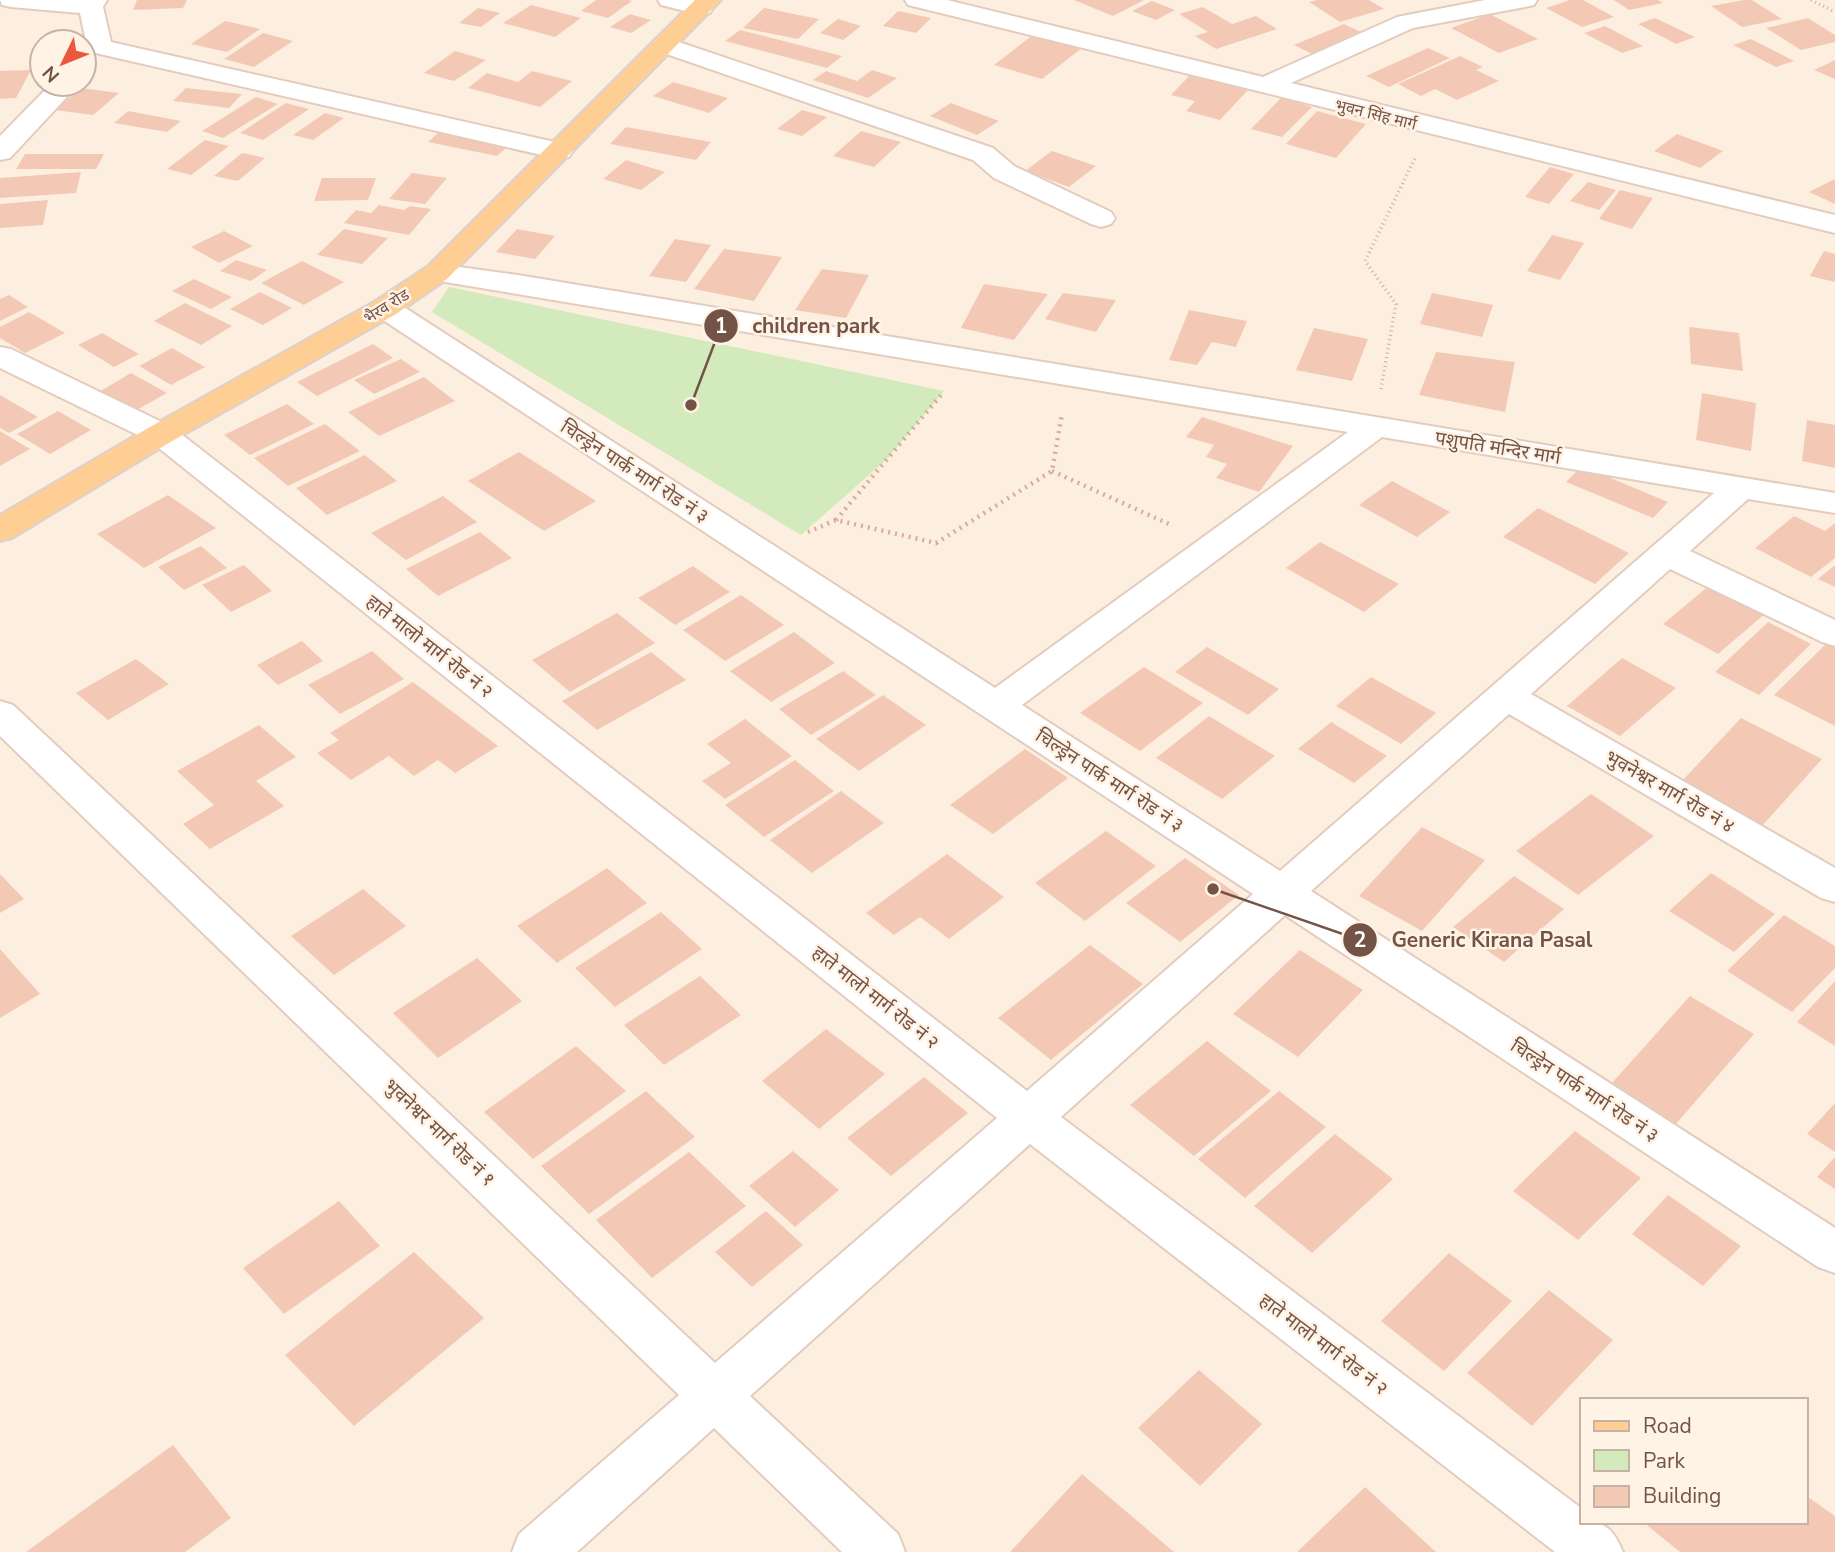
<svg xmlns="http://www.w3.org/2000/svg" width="1835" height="1552" viewBox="0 0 1835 1552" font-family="'Nunito Sans','Noto Sans Devanagari',sans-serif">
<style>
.green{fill:#d3eabd}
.building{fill:#f3c9b6}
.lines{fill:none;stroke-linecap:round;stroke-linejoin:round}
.minor-casing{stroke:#e3ccbe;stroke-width:4}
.major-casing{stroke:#dbd2cf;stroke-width:4}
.path-far1{stroke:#d7ac99;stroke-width:3.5;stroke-dasharray:1 3.5;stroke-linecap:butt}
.path{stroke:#d7ac99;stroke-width:4.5;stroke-dasharray:2 5;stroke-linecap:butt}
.minor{fill:#fff;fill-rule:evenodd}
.major{fill:#fece94;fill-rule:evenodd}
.labels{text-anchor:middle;stroke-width:5;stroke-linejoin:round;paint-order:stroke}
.far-street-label{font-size:16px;fill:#735346;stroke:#fff3e6}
.street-label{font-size:19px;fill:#735346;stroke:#fff3e6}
.leader{fill:none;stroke:#735346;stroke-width:2.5}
.callout-dot{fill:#735346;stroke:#fff3e6;stroke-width:2.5}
.mark-label{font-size:21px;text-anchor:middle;font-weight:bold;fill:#fff}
.callout-label{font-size:21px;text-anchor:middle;font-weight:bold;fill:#735346;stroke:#fff3e6;stroke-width:5;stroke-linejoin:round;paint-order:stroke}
</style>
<rect width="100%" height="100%" fill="#fdefdf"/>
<!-- green -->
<path class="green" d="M 449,287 L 944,391 L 887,459 L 801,535 L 432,312 Z"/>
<!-- building -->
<path class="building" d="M 137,0 L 187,0 L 183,8 L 133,10 Z
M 596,0 L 628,0 L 632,1 L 608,18 L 581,11 Z
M 1074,0 L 1144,0 L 1113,16 Z
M 1317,0 L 1369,0 L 1384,9 L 1340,22 L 1309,2 Z
M 1570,0 L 1583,0 L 1614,17 L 1582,27 L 1546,8 Z
M 1614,0 L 1658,0 L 1663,3 L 1629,10 Z
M 1744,0 L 1752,0 L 1782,19 L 1742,27 L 1711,6 Z
M 1152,1 L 1175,10 L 1156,20 L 1132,11 Z
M 531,5 L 581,18 L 555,37 L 503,23 Z
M 1203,7 L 1232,24 L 1256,16 L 1277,29 L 1216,49 L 1195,36 L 1208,32 L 1179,14 Z
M 478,8 L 500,13 L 481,27 L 459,23 Z
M 764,8 L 819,19 L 798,39 L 743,28 Z
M 898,11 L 931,18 L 916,33 L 883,26 Z
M 630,14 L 651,20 L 631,33 L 610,27 Z
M 1490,14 L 1538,39 L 1499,53 L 1451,28 Z
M 1655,18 L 1695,37 L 1676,44 L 1638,24 Z
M 1808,18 L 1835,35 L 1835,42 L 1801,50 L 1766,28 Z
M 838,19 L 861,26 L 843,40 L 820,33 Z
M 225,21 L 260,29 L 227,52 L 191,44 Z
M 1344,24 L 1367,35 L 1318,57 L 1294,45 Z
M 1605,26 L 1643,46 L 1622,53 L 1584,33 Z
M 740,30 L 842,56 L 827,68 L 725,41 Z
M 263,33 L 293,41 L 254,67 L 224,59 Z
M 1034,34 L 1082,48 L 1042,79 L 994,65 Z
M 1751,39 L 1794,61 L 1776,67 L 1733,45 Z
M 1428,48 L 1450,58 L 1389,87 L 1366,76 Z
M 455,51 L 486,60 L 454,81 L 424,73 Z
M 1460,56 L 1483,67 L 1476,70 L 1499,81 L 1457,100 L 1435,89 L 1421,96 L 1398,84 Z
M 1835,60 L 1835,79 L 1814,70 Z
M 31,70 L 16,98 L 0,99 L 0,71 Z
M 872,70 L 897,78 L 868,98 L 813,80 L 826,71 L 857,81 Z
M 532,71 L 572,81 L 540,107 L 468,88 L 487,73 L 518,82 Z
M 1190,75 L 1248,90 L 1220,120 L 1186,111 L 1195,101 L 1171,95 Z
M 673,82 L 728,98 L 709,113 L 653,96 Z
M 81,88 L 119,93 L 93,115 L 55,110 Z
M 186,88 L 242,94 L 229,108 L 173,101 Z
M 256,97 L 278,104 L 223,138 L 202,131 Z
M 1281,98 L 1312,107 L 1282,137 L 1251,129 Z
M 286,103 L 309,109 L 263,140 L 240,133 Z
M 951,103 L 999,121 L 977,135 L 930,116 Z
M 802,110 L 827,117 L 802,136 L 777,129 Z
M 128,111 L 181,121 L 167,132 L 114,123 Z
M 1317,111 L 1366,124 L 1336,158 L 1286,144 Z
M 325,113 L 344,118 L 313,140 L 293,135 Z
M 626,127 L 711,142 L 696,160 L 610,144 Z
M 440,131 L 509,145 L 497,156 L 428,142 Z
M 861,131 L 901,142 L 874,167 L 833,156 Z
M 1677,134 L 1723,151 L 1700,168 L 1654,151 Z
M 205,140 L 229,146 L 191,175 L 167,169 Z
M 1052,151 L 1096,166 L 1069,187 L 1025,171 Z
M 242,153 L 265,158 L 238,181 L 214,176 Z
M 25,154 L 104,154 L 96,169 L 16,169 Z
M 626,160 L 665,172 L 641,190 L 603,179 Z
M 1550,167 L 1574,174 L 1549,204 L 1525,197 Z
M 81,172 L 76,193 L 0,198 L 0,178 Z
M 412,173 L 447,178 L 425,204 L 389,199 Z
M 322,178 L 376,178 L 368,200 L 314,201 Z
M 1835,179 L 1835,204 L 1809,192 Z
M 1588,182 L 1616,190 L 1599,210 L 1570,201 Z
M 1620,190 L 1653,198 L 1632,229 L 1599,219 Z
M 48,200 L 43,225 L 0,228 L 0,204 Z
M 379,205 L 404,210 L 410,206 L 431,209 L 409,235 L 344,223 L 356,210 L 371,213 Z
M 344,229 L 388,238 L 362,264 L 317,255 Z
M 517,229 L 555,236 L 535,259 L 496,252 Z
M 224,231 L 253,246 L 219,263 L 191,247 Z
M 1552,235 L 1584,243 L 1560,280 L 1527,271 Z
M 675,239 L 711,245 L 686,282 L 649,276 Z
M 724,249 L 782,257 L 754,301 L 694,289 Z
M 1824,251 L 1835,254 L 1835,282 L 1810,276 Z
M 236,260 L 267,270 L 251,281 L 220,271 Z
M 302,261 L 344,282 L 304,305 L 261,283 Z
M 822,269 L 869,275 L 846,318 L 795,310 Z
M 194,279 L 232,297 L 211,309 L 172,291 Z
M 984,284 L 1048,294 L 1014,340 L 961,328 Z
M 260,292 L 292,308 L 263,325 L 230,309 Z
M 1063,293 L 1116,300 L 1096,332 L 1045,319 Z
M 1432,293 L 1493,305 L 1482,337 L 1420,324 Z
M 9,295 L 28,307 L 0,321 L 0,299 Z
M 185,303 L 232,326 L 201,345 L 154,321 Z
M 1189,310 L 1247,321 L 1236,347 L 1212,342 L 1197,365 L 1169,360 Z
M 29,312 L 65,333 L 25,353 L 0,338 L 0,327 Z
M 1689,327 L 1739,333 L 1743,371 L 1691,364 Z
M 1314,328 L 1368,339 L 1352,381 L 1296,370 Z
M 102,333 L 139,354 L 114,367 L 78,345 Z
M 373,344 L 393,358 L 317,396 L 297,382 Z
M 172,348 L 205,367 L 171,385 L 139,366 Z
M 1436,352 L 1515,362 L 1505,412 L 1419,395 Z
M 401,359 L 420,372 L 374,394 L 354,380 Z
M 131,373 L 167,393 L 128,415 L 92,396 Z
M 424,377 L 455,401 L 379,436 L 348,412 Z
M 1702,393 L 1756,403 L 1751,451 L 1696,440 Z
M 0,395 L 38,417 L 9,433 L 0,428 Z
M 287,404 L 314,424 L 250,455 L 224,435 Z
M 58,411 L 91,430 L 50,454 L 17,434 Z
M 1202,417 L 1293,446 L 1259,492 L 1216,478 L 1227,464 L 1206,457 L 1214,445 L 1186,437 Z
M 1807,420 L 1835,425 L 1835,468 L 1802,461 Z
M 325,424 L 360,451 L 288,486 L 254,458 Z
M 0,431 L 30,449 L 0,466 Z
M 519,452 L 596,501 L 544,531 L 468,481 Z
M 365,455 L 397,481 L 327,515 L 296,488 Z
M 1582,466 L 1668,502 L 1653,518 L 1566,482 Z
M 1392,481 L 1450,512 L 1417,537 L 1359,505 Z
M 168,495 L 216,528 L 144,568 L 97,534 Z
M 443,496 L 477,522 L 406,560 L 371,533 Z
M 1538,508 L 1629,553 L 1595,584 L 1503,537 Z
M 1794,516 L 1825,531 L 1835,523 L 1835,558 L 1811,577 L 1755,548 Z
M 480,532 L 512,558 L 438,596 L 406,569 Z
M 1320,542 L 1399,584 L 1364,612 L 1286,568 Z
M 201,546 L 227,568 L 184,590 L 158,567 Z
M 244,565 L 272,591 L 231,612 L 202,585 Z
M 1835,565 L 1835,587 L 1818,579 Z
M 693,566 L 730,592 L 675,625 L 638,598 Z
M 1711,584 L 1766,613 L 1718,654 L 1663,624 Z
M 741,595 L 784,625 L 725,661 L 683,630 Z
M 617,613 L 655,643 L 570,692 L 532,660 Z
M 1768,622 L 1811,644 L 1759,695 L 1715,672 Z
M 794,632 L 835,663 L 771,702 L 730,671 Z
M 302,641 L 323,661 L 278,685 L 257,665 Z
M 1829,641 L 1835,644 L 1835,726 L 1774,695 Z
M 1207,647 L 1279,689 L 1248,715 L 1175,672 Z
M 372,651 L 404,679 L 340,714 L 308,685 Z
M 651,652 L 686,680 L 597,730 L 562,701 Z
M 1622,658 L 1676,688 L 1620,736 L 1567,706 Z
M 136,659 L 169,684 L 108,720 L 76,693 Z
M 1144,667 L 1203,703 L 1140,751 L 1080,713 Z
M 843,671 L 876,695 L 811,735 L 779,709 Z
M 1371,677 L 1436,713 L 1401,744 L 1336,706 Z
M 413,682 L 498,746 L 455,773 L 438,760 L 414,776 L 389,756 L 351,780 L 317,753 L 339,740 L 330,733 Z
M 883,695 L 926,725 L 859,771 L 816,739 Z
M 1209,716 L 1275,756 L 1222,799 L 1156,758 Z
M 1741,718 L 1822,759 L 1762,826 L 1681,782 Z
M 745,719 L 792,756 L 725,799 L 702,781 L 731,763 L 707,744 Z
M 1331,722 L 1387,756 L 1354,783 L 1298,749 Z
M 259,725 L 296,757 L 256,781 L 284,806 L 210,849 L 183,824 L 214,805 L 177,771 Z
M 1025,749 L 1068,778 L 993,834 L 950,805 Z
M 795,760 L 834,791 L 764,837 L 725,805 Z
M 841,791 L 884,823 L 812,873 L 770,840 Z
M 1591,794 L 1654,836 L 1578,895 L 1516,851 Z
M 1422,827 L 1485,860 L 1422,931 L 1359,896 Z
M 1106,831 L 1156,866 L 1085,921 L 1035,883 Z
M 947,854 L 1004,897 L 949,939 L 920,917 L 894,935 L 866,913 Z
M 1185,858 L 1239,895 L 1180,942 L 1126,903 Z
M 607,868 L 647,903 L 557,963 L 517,926 Z
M 1711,873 L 1775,914 L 1734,952 L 1669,911 Z
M 0,874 L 24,899 L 0,913 Z
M 1514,876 L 1564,909 L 1504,962 L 1453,927 Z
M 363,889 L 406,926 L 334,975 L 291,936 Z
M 661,912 L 702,949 L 615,1007 L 575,968 Z
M 1784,915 L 1835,946 L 1835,968 L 1792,1012 L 1727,971 Z
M 1090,945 L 1143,984 L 1051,1060 L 998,1018 Z
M 0,949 L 40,994 L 0,1018 Z
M 1300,950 L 1363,990 L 1298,1057 L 1233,1014 Z
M 477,958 L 522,1001 L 438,1058 L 393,1013 Z
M 700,976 L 741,1015 L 664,1065 L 624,1025 Z
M 1835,981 L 1835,1046 L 1797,1022 Z
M 1690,996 L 1754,1034 L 1675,1125 L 1611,1084 Z
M 826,1029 L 885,1074 L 819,1129 L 762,1081 Z
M 1207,1041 L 1271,1091 L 1194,1156 L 1130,1105 Z
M 576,1046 L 626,1091 L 533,1159 L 484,1112 Z
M 924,1077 L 968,1113 L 891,1176 L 847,1138 Z
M 646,1091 L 695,1137 L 589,1214 L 541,1166 Z
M 1279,1091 L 1326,1127 L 1245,1198 L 1198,1159 Z
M 1835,1103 L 1835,1152 L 1807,1134 Z
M 1575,1131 L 1641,1178 L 1578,1240 L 1513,1191 Z
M 1335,1134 L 1393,1179 L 1312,1253 L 1254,1206 Z
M 793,1151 L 839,1190 L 795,1227 L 749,1186 Z
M 689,1152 L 746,1206 L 652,1278 L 596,1220 Z
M 1835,1157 L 1835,1189 L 1817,1177 Z
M 1668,1195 L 1741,1246 L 1703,1286 L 1632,1234 Z
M 339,1201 L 380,1246 L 284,1314 L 243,1268 Z
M 766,1211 L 803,1245 L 752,1287 L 715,1252 Z
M 414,1252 L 484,1318 L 354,1426 L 285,1355 Z
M 1449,1253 L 1512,1301 L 1444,1371 L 1381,1321 Z
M 1549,1290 L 1613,1340 L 1532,1426 L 1467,1373 Z
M 1199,1370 L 1262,1424 L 1200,1486 L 1138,1428 Z
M 173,1445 L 231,1518 L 185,1552 L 26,1552 Z
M 1082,1474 L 1174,1552 L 1010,1552 Z
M 1365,1487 L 1436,1552 L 1297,1552 Z
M 1805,1495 L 1835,1516 L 1835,1552 L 1680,1552 L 1643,1522 L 1805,1522 Z"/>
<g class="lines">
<!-- minor casing -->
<g class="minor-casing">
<path id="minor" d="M 0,0 L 107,0 L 103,7 L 111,42 L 559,143 L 569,145 L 573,151 L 569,157 L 559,159 L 91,52 L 87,47 L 80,13 L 11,7 L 2,5 Z
M 658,0 L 699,0 L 710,3 L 713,8 L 710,13 L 701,15 L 661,5 Z
M 905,0 L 947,0 L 1263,77 L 1397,17 L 1485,0 L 1537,0 L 1534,5 L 1525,7 L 1413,28 L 1291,83 L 1835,215 L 1835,233 L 908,5 Z
M 664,37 L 993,148 L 1014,166 L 1111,212 L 1115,218 L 1111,224 L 1101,227 L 1091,224 L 994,178 L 973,160 L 655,50 L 651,45 L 655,40 Z
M 51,84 L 79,84 L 10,158 L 0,160 L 0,136 Z
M 437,264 L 518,275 L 1835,493 L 1835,513 L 1748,499 L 1690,551 L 1835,620 L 1835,646 L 1822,642 L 1670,569 L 1531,694 L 1835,868 L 1835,902 L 1821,898 L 1509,714 L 1311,891 L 1835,1228 L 1835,1273 L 1818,1267 L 1285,915 L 1061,1117 L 1581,1508 L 1581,1522 C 1607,1522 1613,1529 1623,1552 L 1555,1552 L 1030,1144 L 750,1396 L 898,1534 L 905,1552 L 842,1552 L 714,1428 L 577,1552 L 512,1552 L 519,1534 L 679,1395 L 0,736 L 0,701 L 13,705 L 715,1363 L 997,1118 L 150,441 L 0,368 L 0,347 L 11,349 L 172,427 L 1027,1091 L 1253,894 L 374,314 L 370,308 L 374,302 L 385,299 L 396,302 L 995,688 L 1348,432 L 427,279 L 422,273 L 427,267 ZM 1382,437 L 1714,493 L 1280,871 L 1022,705 Z"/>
</g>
<!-- major casing -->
<g class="major-casing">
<path id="major" d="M 695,0 L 721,0 L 447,279 L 396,314 L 172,441 L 12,538 L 0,541 L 0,515 L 150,427 L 374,302 L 427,267 Z"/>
</g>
<!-- path-far1 -->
<path class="path-far1" d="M 1811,0 L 1835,12
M 1381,389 L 1396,304 L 1365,261 L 1415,158"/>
<!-- path -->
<path class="path" d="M 1052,471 L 1169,524
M 836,520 L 941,395
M 808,532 L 836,520 L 936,543 L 1052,471 L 1062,414"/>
<!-- minor -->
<use href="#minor" class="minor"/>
<!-- major -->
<use href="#major" class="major"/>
</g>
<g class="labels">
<!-- far-street labels -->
<g class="far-street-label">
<text transform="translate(1376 114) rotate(14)" y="6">भुवन सिंह मार्ग</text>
<text transform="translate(386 306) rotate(-32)" y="6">भैरव रोड</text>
</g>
<!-- street labels -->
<g class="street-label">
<text transform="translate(1498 447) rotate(9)" y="7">पशुपति मन्दिर मार्ग</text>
<text transform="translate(635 471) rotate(33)" y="7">चिल्ड्रेन पार्क मार्ग रोड नं ३</text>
<text transform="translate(430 646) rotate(38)" y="7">हाते मालो मार्ग रोड नं २</text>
<text transform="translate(1110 780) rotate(33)" y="7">चिल्ड्रेन पार्क मार्ग रोड नं ३</text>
<text transform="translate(1670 791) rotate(30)" y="7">भुवनेश्वर मार्ग रोड नं ४</text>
<text transform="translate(876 997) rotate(38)" y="7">हाते मालो मार्ग रोड नं २</text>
<text transform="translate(1585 1090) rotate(33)" y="7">चिल्ड्रेन पार्क मार्ग रोड नं ३</text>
<text transform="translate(440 1132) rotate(44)" y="7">भुवनेश्वर मार्ग रोड नं १</text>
<text transform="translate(1324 1344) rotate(37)" y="7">हाते मालो मार्ग रोड नं २</text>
</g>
</g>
<!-- callouts -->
<path class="leader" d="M691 405L721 326M1213 889L1360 940"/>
<g class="callout-dot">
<circle cx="691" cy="405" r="7"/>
<circle cx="1213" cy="889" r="7"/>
<circle cx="721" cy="326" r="18"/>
<circle cx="1360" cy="940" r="18"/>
</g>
<g class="mark-label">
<text x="721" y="333">1</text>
<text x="1360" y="947">2</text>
</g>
<g class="callout-label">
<text x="816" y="333">children park</text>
<text x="1492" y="947">Generic Kirana Pasal</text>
</g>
<!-- legend -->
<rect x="1580" y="1398" width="228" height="126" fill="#fff3e6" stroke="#c7b3a6" stroke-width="2"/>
<rect x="1594" y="1421" width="35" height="10" fill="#fece94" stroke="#c7b3a6" stroke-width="2"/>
<text x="1643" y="1433" font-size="21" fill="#735346">Road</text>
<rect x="1594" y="1450" width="35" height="21" fill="#d3eabd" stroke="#c7b3a6" stroke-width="2"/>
<text x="1643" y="1468" font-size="21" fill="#735346">Park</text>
<rect x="1594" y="1486" width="35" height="21" fill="#f3c9b6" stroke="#c7b3a6" stroke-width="2"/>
<text x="1643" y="1503" font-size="21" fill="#735346">Building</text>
<!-- north arrow -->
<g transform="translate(63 63) rotate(227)"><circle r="33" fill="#fff3e6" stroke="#c7b3a6" stroke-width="2"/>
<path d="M0-5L12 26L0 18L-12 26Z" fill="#eb583f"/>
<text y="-10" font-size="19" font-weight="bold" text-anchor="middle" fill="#735346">N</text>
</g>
</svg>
